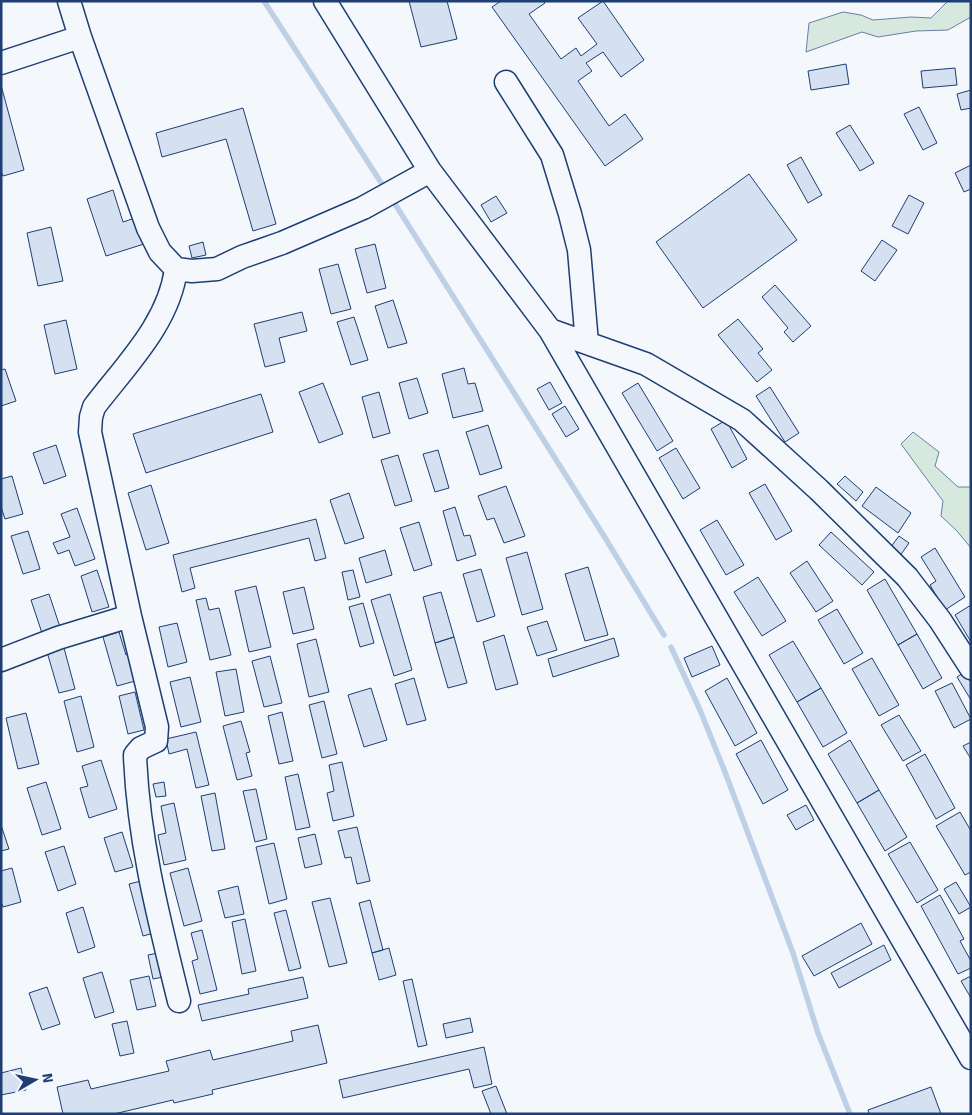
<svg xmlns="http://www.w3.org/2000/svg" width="972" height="1115" viewBox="0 0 972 1115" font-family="Signika,sans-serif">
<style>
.green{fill:#d7e8df;stroke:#687fa3}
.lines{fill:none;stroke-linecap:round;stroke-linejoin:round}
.stream{stroke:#bed0e5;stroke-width:5.5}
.building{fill:#d5e0f0;stroke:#1d3f73}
.minor-casing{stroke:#1d3f73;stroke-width:25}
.minor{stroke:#f4f7fb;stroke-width:22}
</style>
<rect width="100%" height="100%" fill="#f4f7fb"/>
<!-- green -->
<path class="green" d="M 948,1 L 971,1 L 971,17 L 948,30 L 916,31 L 878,37 L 862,32 L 806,52 L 809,23 L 843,12 L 861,15 L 873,20 L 911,17 L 931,18 Z
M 913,432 L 939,452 L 935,466 L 958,487 L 971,487 L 971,548 L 957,531 L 941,516 L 943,501 L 901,444 Z"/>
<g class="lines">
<!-- stream -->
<path class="stream" d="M 264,1 L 382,184
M 395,204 L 604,536 L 664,635
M 671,647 L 700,710 L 725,772 L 793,953 L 818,1033 L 850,1114"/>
</g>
<!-- building -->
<path class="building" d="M 409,1 L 447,1 L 457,39 L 421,47 Z
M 501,1 L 544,1 L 545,3 L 529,14 L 561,59 L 576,48 L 581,56 L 597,44 L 578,18 L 603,1 L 644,60 L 621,77 L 603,52 L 586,63 L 592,71 L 578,81 L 609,126 L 625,114 L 643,139 L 605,166 L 492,7 Z
M 846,64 L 849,84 L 811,90 L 808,71 Z
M 955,68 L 957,85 L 923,88 L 921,71 Z
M 1,85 L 24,170 L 3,176 L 1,171 Z
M 971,90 L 971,108 L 961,110 L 957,94 Z
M 919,107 L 937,143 L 923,150 L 904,114 Z
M 243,108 L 276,224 L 253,231 L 226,139 L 162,157 L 156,133 Z
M 850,125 L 874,163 L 860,171 L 836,133 Z
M 801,157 L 822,195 L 808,203 L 787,165 Z
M 971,165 L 971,189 L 964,192 L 955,173 Z
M 749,174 L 797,240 L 703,308 L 656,242 Z
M 113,190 L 123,222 L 135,218 L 144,244 L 106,256 L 87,199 Z
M 909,195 L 924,203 L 908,234 L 892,226 Z
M 496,196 L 507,213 L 491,222 L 481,205 Z
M 51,227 L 63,281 L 38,286 L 27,233 Z
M 882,240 L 897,250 L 875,281 L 861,271 Z
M 203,242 L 206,255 L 192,258 L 189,246 Z
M 375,244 L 386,288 L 367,293 L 355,249 Z
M 338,264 L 351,309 L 331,314 L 319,269 Z
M 775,285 L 811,326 L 793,342 L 784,332 L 788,328 L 762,297 Z
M 393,300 L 407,343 L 388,348 L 375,306 Z
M 302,312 L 307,331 L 279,338 L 285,362 L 265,367 L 254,324 Z
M 354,317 L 368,360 L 351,365 L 337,322 Z
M 738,319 L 763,349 L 758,353 L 772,370 L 757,382 L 718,335 Z
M 66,320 L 77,369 L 55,374 L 44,325 Z
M 464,368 L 468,384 L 475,383 L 483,411 L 453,418 L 442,374 Z
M 5,369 L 16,401 L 1,406 L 1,370 Z
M 417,378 L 428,413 L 409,419 L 399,383 Z
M 550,382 L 562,403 L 549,410 L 537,389 Z
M 323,383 L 343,434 L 319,443 L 299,392 Z
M 638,383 L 673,441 L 657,451 L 622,393 Z
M 770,387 L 799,433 L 785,442 L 756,396 Z
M 379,392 L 390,433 L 373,438 L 362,397 Z
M 261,394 L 273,432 L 146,473 L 133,434 Z
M 565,406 L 579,429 L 566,437 L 552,414 Z
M 726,420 L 747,459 L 732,468 L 711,429 Z
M 488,425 L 502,468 L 480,475 L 466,432 Z
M 56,445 L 66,476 L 44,484 L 33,453 Z
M 676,448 L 700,488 L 683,499 L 659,458 Z
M 438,450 L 449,488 L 435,492 L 423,454 Z
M 398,455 L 412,501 L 395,506 L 381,460 Z
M 12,476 L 23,514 L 5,519 L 1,507 L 1,479 Z
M 845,476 L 863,492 L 856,501 L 837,484 Z
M 765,484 L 792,531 L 776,540 L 749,493 Z
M 151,485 L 169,543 L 146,550 L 128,493 Z
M 506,486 L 525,536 L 504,543 L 494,518 L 487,520 L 478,496 Z
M 876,487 L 911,513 L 898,533 L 862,506 Z
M 349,493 L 364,538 L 345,544 L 330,500 Z
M 455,507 L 464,536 L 470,535 L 476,555 L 457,561 L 443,511 Z
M 77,508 L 95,559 L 75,566 L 69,550 L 58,554 L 53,543 L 70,537 L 61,514 Z
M 316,519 L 326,558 L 315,561 L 309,538 L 190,568 L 195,588 L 182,592 L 173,555 Z
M 717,520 L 744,565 L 726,575 L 700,530 Z
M 419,522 L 432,565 L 414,571 L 400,528 Z
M 28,531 L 40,569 L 23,574 L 11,536 Z
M 831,532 L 874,572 L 862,585 L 819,545 Z
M 899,536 L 909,543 L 897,560 L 887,552 Z
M 935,548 L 965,597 L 945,610 L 930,585 L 936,581 L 921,557 Z
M 385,550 L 392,575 L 366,583 L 359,558 Z
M 527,552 L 543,609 L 522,615 L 506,558 Z
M 807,561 L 833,601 L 816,612 L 790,573 Z
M 588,567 L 608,635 L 585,641 L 565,574 Z
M 481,569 L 495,616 L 477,622 L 463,574 Z
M 97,570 L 109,607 L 92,612 L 81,576 Z
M 353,570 L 360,597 L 348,600 L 342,572 Z
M 758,577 L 786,621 L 762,636 L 734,592 Z
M 885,579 L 917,634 L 898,645 L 867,590 Z
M 256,586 L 271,647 L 249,652 L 235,591 Z
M 304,587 L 314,629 L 293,634 L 283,592 Z
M 441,592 L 454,637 L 435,643 L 423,597 Z
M 49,594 L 61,630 L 43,636 L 31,600 Z
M 390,594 L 412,670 L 394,676 L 371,600 Z
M 206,598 L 209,610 L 219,608 L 231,655 L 210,660 L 196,600 Z
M 363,603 L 374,643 L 360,647 L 349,607 Z
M 971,605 L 971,642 L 955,615 Z
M 837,609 L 863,653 L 844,664 L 818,620 Z
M 547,621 L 557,650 L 537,656 L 527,627 Z
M 177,623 L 187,662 L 168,667 L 159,627 Z
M 119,632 L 126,655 L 131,653 L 139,680 L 117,686 L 103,637 Z
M 917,634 L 942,678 L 923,689 L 898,645 Z
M 504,635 L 518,684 L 496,690 L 483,642 Z
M 454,637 L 467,683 L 448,688 L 435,643 Z
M 614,638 L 619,656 L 553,677 L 548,659 Z
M 316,639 L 329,692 L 309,697 L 297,644 Z
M 793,641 L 821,688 L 797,702 L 769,655 Z
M 712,646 L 720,665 L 692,677 L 684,658 Z
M 64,648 L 75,689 L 59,693 L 47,652 Z
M 270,656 L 282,703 L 264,707 L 252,661 Z
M 872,658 L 899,705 L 879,716 L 852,669 Z
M 236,669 L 244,712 L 225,716 L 216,672 Z
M 965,672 L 971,683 L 971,700 L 957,677 Z
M 190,677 L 201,722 L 181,727 L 170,682 Z
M 414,678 L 426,720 L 407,725 L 395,684 Z
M 727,678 L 757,733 L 735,746 L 705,691 Z
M 952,683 L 971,719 L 954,728 L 935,691 Z
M 371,688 L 387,740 L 364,747 L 348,695 Z
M 821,688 L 847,733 L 823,747 L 797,702 Z
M 135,692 L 144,730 L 128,734 L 119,696 Z
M 81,696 L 94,747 L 77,752 L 64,701 Z
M 324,701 L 337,754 L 322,758 L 309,705 Z
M 282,712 L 293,761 L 279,764 L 268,716 Z
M 26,713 L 39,764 L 18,769 L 6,718 Z
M 899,715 L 921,751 L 903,761 L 881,725 Z
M 241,721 L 250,752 L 246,753 L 252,776 L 237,780 L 223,726 Z
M 196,732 L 209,785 L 196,788 L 187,749 L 169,754 L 166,739 Z
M 761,740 L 788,790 L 763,804 L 736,754 Z
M 850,740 L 879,790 L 857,803 L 828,754 Z
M 971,742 L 971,759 L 963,746 Z
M 925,754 L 955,808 L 936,819 L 906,765 Z
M 101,760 L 117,809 L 89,818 L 80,788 L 88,786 L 82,766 Z
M 342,762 L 354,816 L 333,821 L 327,793 L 334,791 L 329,765 Z
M 298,774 L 310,827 L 296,830 L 285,777 Z
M 46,782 L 61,829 L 42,835 L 27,788 Z
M 164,782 L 166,796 L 156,797 L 153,784 Z
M 256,789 L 267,839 L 255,842 L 243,791 Z
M 879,790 L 907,837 L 885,851 L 857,803 Z
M 215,793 L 225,849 L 212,851 L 201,796 Z
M 174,803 L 186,860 L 164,865 L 158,835 L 166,833 L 161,806 Z
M 806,805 L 814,820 L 796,830 L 787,815 Z
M 960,812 L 971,831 L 971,872 L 965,875 L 936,826 Z
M 1,825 L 9,849 L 1,851 Z
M 357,827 L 370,881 L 357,884 L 351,857 L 345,858 L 338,831 Z
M 122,832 L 133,867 L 115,872 L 104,838 Z
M 315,834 L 322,864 L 305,868 L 298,838 Z
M 910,842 L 938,890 L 917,903 L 888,854 Z
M 274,843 L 287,899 L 269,904 L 256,847 Z
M 64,846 L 76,884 L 58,891 L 45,852 Z
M 12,868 L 21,902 L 3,907 L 1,901 L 1,871 Z
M 188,868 L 202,921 L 184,926 L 170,873 Z
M 145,880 L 158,932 L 143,936 L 129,884 Z
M 956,882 L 971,907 L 959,914 L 944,889 Z
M 238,886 L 244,914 L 225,918 L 218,891 Z
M 940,895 L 964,939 L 960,941 L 971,961 L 971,968 L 958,974 L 921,906 Z
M 330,898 L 347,963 L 329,967 L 312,902 Z
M 370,900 L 383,950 L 372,953 L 359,903 Z
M 83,907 L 95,947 L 78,953 L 66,913 Z
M 286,910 L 301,968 L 289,971 L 274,913 Z
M 245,919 L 256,971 L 242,974 L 232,922 Z
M 861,923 L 872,944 L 814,976 L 802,956 Z
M 202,930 L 217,990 L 200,994 L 192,961 L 198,959 L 191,933 Z
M 884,945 L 891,960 L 839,988 L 831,973 Z
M 389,948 L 396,975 L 379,980 L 372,953 Z
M 163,952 L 168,976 L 153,979 L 148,955 Z
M 102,972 L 114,1012 L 95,1018 L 83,978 Z
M 149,976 L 156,1006 L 137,1010 L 130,980 Z
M 971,976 L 971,998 L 961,981 Z
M 303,977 L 308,998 L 202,1021 L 198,1005 L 249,994 L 248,989 Z
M 412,979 L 427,1045 L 418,1047 L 403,981 Z
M 47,987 L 60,1024 L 42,1030 L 29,993 Z
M 470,1018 L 473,1032 L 446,1038 L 443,1024 Z
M 127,1021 L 134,1053 L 120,1056 L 112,1024 Z
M 318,1025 L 327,1063 L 212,1090 L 213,1094 L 174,1103 L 173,1100 L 114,1114 L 63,1114 L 57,1087 L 88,1080 L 91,1089 L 169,1071 L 166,1061 L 210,1050 L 213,1060 L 293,1041 L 291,1031 Z
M 484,1047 L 492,1084 L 474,1088 L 469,1069 L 343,1098 L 339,1080 Z
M 21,1068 L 26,1090 L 1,1095 L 1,1073 Z
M 496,1086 L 507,1114 L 491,1114 L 482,1091 Z
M 931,1087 L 941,1114 L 869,1114 L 868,1110 Z"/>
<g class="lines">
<!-- minor casing -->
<g class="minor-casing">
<path id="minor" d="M 69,1 L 80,37 L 148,228 L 160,252 L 176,269 L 192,271 L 217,269 L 242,257 L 282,243 L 363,208 L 430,171
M 325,1 L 430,171 L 550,330 L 971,1058
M 1,63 L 80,37
M 506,82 L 552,155 L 570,214 L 579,250 L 587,343
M 176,269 C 169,323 126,365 94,407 L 91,417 L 90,432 L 130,616 L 157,727 L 156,741 L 141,748 L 135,755 C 138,839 159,920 179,1001
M 550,330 L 646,364 L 742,420 L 819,490 L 907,577 L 940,620 L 971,668
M 1,660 L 58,638 L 130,616"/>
</g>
<!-- minor -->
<use href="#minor" class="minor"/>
</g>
<!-- border -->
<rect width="972" height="1115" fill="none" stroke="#1d3f73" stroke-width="5"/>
<!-- north arrow -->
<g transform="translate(35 1080) rotate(81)" stroke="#f4f7fb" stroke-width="4" paint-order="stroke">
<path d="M0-4L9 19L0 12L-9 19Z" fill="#1d3f73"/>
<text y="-8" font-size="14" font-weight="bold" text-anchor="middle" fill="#1d3f73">N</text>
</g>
</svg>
